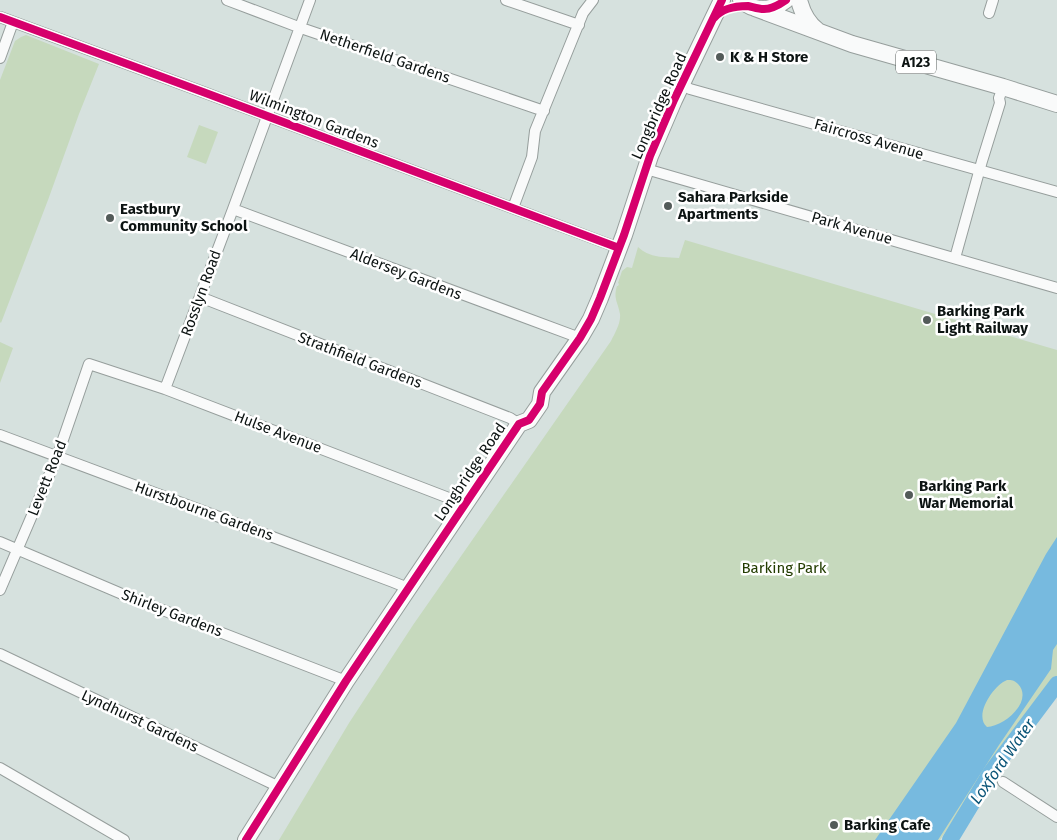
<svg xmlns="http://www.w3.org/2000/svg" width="1057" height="840" viewBox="0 0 1057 840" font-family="'Fira Sans',sans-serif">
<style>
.green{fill:#c6d9bd}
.water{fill:#77badf;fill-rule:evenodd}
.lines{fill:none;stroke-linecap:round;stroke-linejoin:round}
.river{stroke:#77badf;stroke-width:16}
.minor-casing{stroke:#969e9c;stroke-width:12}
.primary-casing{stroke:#969e9c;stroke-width:18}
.minor{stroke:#f9fafa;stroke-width:10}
.primary{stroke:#f9fafa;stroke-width:16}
.cycleway-casing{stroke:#fff;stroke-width:11}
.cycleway{stroke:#d6006c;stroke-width:8}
.poi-dot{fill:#535b59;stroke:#fff;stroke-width:2}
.labels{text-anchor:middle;stroke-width:5;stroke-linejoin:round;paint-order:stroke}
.shield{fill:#fff;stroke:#555a59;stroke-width:1}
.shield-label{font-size:14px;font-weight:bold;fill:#0c1312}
.street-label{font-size:15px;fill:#0c1312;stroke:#fff}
.poi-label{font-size:15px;font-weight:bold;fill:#0c1312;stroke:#fff;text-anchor:start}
.park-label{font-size:15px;fill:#233c01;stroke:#fff}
.water-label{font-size:16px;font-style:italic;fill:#0b5578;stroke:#fff}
</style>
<rect width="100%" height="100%" fill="#d6e1de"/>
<!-- green -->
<path class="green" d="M 26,35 L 99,64 L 79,114 L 48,200 L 1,323 L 0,322 L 0,80 L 15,41 L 21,37 Z
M 199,125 L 218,132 L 206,164 L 187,157 Z
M 685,240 L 1057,350 L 1057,676 L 998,753 L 940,840 L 279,840 L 349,723 L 413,625 L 611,341 C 615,333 621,323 620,314 C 618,302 613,299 617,286 L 618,286 L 619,284 L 618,283 L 622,271 L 627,267 L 632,268 L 638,247 C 650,258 663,257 679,258 Z
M 0,342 L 13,348 L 0,383 Z"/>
<!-- water -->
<path class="water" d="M 1057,537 L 1057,644 L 1053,650 L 1051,669 L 999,745 L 938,840 L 875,840 L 956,723 L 1046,554 ZM 1007,680 C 1012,680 1014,680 1018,684 C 1034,701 1004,727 987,727 C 973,715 994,685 1007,680 Z"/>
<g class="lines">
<!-- river -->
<path class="river" d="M 950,840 L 991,772 L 1057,684"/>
<!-- minor casing -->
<g class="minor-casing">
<path id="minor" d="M 227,0 L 301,28 L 544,111
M 506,0 L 579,25
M 989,13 L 993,0
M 0,17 L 203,92 L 619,248
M 0,58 L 13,22
M 682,85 L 690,89 L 1057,192
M 646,169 L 1057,288
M 513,208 L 532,157 L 535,131 L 583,13 L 593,0
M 233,209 L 580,338
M 955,258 L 982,161 L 1000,103 L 999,98 L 1003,87
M 200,297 L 510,418 L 519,424
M 165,389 L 233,209 L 310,0
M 0,435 L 393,582 L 408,588
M 0,542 L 129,597 L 346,681
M 0,590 L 57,457 L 89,364 L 165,389 L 454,500 L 464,506
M 0,654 L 273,784 L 279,788
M 0,768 L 124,840
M 1003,782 L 1057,817"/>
</g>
<!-- primary casing -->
<g class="primary-casing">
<path id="primary" d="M 741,0 C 755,13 772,11 786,0
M 799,0 C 802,12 807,23 818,31
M 755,8 L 852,44 L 1003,87 L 1057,104
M 246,840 L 346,681 L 519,424 L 529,420 L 540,404 L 542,392 L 580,338 L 591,319 L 600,298 L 624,235 L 650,156 L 674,100 L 722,0"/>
</g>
<!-- minor -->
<use href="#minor" class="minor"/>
<!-- primary -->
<use href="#primary" class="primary"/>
<!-- cycleway casing -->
<g class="cycleway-casing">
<path id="cycleway" d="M 0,17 L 203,92 L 619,248
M 714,18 C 722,8 736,6 748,6 C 753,7 758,9 764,9 C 772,9 779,5 786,0
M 246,840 L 346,681 L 519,424 L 529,420 L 540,404 L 542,392 L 580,338 L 591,319 L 600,298 L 624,235 L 650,156 L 674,100 L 722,0"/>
</g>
<!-- cycleway -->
<use href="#cycleway" class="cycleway"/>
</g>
<!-- markers -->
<g class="poi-dot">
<circle cx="720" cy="57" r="5"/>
<circle cx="668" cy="206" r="5"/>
<circle cx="110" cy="218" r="5"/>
<circle cx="927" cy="320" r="5"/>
<circle cx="909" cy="495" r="5"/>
<circle cx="834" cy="825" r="5"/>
</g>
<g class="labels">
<!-- shield labels -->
<rect class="shield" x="896" y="50.5" width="40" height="23" rx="4"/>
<g class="shield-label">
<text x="916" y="67">A123</text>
</g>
<!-- street labels -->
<g class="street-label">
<text transform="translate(385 56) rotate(19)" y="5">Netherfield Gardens</text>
<text transform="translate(659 106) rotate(-66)" y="5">Longbridge Road</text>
<text transform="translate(314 119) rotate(21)" y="5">Wilmington Gardens</text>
<text transform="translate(869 139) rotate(16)" y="5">Faircross Avenue</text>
<text transform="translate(852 228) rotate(16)" y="5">Park Avenue</text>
<text transform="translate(406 274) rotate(21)" y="5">Aldersey Gardens</text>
<text transform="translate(201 293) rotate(-70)" y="5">Rosslyn Road</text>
<text transform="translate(360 360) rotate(21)" y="5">Strathfield Gardens</text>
<text transform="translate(278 432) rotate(21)" y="5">Hulse Avenue</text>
<text transform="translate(470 472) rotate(-56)" y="5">Longbridge Road</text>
<text transform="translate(47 478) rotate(-68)" y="5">Levett Road</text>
<text transform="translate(204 511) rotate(20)" y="5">Hurstbourne Gardens</text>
<text transform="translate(172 613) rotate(21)" y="5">Shirley Gardens</text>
<text transform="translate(140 721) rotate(25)" y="5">Lyndhurst Gardens</text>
</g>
<!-- poi labels -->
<g class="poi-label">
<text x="730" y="62">K &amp; H Store</text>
<text x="678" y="202">Sahara Parkside<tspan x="678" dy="17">Apartments</tspan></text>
<text x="120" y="214">Eastbury<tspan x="120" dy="17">Community School</tspan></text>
<text x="937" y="316">Barking Park<tspan x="937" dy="17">Light Railway</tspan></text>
<text x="919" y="491">Barking Park<tspan x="919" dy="17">War Memorial</tspan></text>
<text x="844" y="830">Barking Cafe</text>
</g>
<!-- park labels -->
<g class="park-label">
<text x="784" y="573">Barking Park</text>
</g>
<!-- water labels -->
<g class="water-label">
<text transform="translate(1002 761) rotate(-55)" y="6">Loxford Water</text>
</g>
</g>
</svg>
